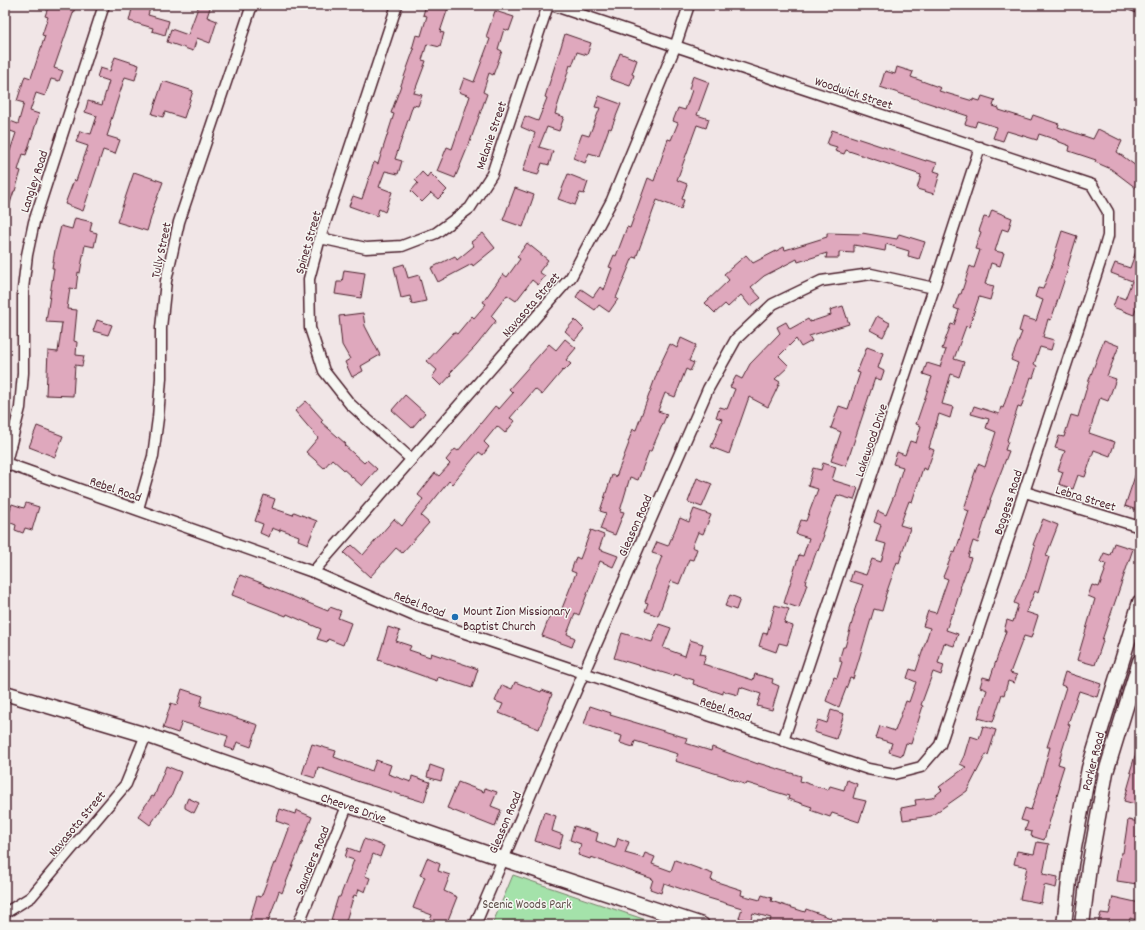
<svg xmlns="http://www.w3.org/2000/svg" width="1145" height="930" viewBox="0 0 1145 930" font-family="Dekko,sans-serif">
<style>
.green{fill:#a4e2aa;stroke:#77806a}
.building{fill:#dfa8bd;stroke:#4a1f2b}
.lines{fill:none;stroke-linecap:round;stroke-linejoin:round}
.street-casing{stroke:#4a1f2b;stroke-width:13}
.secondary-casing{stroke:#4a1f2b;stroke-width:17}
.street{stroke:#f6f6f2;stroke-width:10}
.secondary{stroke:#f6f6f2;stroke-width:14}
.poi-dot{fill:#1f6fb2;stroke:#f6f6f2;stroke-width:1.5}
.labels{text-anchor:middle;stroke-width:3;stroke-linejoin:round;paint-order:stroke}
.street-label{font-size:13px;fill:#4a1f2b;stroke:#f6f6f2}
.poi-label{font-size:13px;fill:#4a1f2b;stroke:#f6f6f2;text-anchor:start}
.park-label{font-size:13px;fill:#60504b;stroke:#f6f6f2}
</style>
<rect width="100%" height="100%" fill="#f1e6e7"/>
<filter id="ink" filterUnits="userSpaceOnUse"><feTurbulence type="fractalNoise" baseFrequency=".025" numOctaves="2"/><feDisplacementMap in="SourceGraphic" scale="8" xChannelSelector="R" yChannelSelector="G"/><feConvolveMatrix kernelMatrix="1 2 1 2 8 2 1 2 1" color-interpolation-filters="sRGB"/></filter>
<g filter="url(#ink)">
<!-- green -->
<path class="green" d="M 513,875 L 661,925 L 492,925 Z"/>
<!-- building -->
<path class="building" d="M 49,5 L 76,5 L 54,68 L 63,71 L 59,81 L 51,79 L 45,96 L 36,93 L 30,111 L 39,114 L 26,155 L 23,154 L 18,170 L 21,171 L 15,191 L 14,191 L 7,213 L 5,212 L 5,150 L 10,151 L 16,133 L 5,129 L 5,119 L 18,124 L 24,103 L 17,101 L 25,76 L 31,78 L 45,36 L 42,35 L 48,17 L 45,16 Z
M 133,5 L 151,5 L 148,15 L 169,21 L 165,35 L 152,31 L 153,28 L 129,21 Z
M 199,5 L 211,5 L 207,17 L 217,21 L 210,43 L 197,38 L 193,51 L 167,42 L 171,29 L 188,35 Z
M 426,5 L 449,5 L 440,32 L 444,33 L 440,47 L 427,44 L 422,60 L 426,61 L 414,93 L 422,95 L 418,106 L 413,105 L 395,159 L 402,161 L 398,174 L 385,171 L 379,187 L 392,192 L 385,212 L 379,209 L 377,216 L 349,206 L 353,196 L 362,199 L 374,162 L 378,164 L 394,114 L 391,113 L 414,49 L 412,49 L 416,35 L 421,36 L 427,16 L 423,15 Z
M 495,11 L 514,17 L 509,31 L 504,29 L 498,49 L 502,51 L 493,75 L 489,73 L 483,92 L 487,94 L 471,139 L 455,178 L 437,171 L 447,147 L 452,149 L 470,96 L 459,92 L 464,78 L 474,82 L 490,39 L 486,37 Z
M 565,34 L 591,43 L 587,55 L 577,52 L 572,66 L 570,65 L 555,114 L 564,117 L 559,131 L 547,127 L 539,147 L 553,151 L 549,165 L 542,163 L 538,175 L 523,171 L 535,133 L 521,127 L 525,116 L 538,121 L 547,98 L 545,97 Z
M 620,53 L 637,60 L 632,74 L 634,75 L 630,86 L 610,79 Z
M 115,57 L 139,65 L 135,80 L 125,77 L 110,123 L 111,124 L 107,136 L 120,140 L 115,154 L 103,150 L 83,211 L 65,204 L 74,180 L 76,181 L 88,146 L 76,142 L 80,131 L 91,134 L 97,116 L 85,112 L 88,101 L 102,105 L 109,81 L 97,77 L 100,68 L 110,71 Z
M 897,67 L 913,72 L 911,77 L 941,88 L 939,91 L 973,101 L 973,99 L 980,101 L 982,96 L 995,100 L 993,106 L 999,108 L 999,110 L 1031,120 L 1033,115 L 1059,124 L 1058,127 L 1093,139 L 1098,129 L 1122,141 L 1117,152 L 1140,169 L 1140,191 L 1111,169 L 1095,162 L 1096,160 L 1069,151 L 1070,146 L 1057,141 L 1057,140 L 1039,134 L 1037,140 L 1007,131 L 1003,141 L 993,138 L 997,127 L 977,121 L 975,127 L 965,124 L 968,116 L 880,87 L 885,71 L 895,74 Z
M 693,76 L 709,82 L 697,115 L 709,119 L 706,128 L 697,125 L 677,180 L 687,184 L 682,199 L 684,200 L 681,209 L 657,200 L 636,258 L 633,257 L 616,298 L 618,299 L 609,312 L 599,305 L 595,310 L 576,297 L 581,289 L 593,297 L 600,287 L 604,290 L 612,268 L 609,267 L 614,255 L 616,256 L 627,227 L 630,228 L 648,178 L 654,181 L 668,139 L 671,140 L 678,123 L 673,121 L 678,108 L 685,110 L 692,90 L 689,89 Z
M 163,81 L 193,91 L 184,118 L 165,112 L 163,117 L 152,114 Z
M 599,96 L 621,104 L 611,129 L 609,128 L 599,156 L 589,153 L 585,163 L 573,158 L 582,134 L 589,136 L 600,108 L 595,107 Z
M 832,130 L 926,161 L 926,160 L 937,163 L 934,171 L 940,173 L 934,194 L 917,189 L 921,175 L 846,150 L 844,154 L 835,151 L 837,147 L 827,144 Z
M 134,172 L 163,182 L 152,211 L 153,211 L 147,231 L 117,222 Z
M 422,172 L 427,177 L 430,173 L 447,190 L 438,199 L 431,193 L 422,202 L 411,191 L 418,183 L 415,180 Z
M 568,174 L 588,182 L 584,194 L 580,193 L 575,205 L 558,199 Z
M 515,188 L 534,195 L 523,227 L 503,220 Z
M 992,210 L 1012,218 L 1008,231 L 1002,229 L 995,251 L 1004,253 L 1000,266 L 991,263 L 985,284 L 994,286 L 990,300 L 979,297 L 969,327 L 966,326 L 954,359 L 964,362 L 959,377 L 951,374 L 942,404 L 953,407 L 950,418 L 939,414 L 929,448 L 934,450 L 927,470 L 923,468 L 912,502 L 909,501 L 900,525 L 910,528 L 899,563 L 897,562 L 885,597 L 886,597 L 882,611 L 874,609 L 853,679 L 850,678 L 839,707 L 826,701 L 834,677 L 837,678 L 842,662 L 840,661 L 840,657 L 843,647 L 845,647 L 855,612 L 854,612 L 863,585 L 850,581 L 853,571 L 866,575 L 872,559 L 881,562 L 886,544 L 876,541 L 881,525 L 874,522 L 878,511 L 886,515 L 895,493 L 903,467 L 893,464 L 897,452 L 905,455 L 910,441 L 916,443 L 921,426 L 916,424 L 932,377 L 923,374 L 927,363 L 940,367 L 946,350 L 942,349 L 951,324 L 954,325 L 959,310 L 954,308 L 959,294 L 961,294 L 970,266 L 974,268 L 980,250 L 975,249 L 981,232 L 979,231 L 984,217 L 989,218 Z
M 75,218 L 92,222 L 90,231 L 97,233 L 94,247 L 85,245 L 80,273 L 78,272 L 76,289 L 70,288 L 67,309 L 77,310 L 74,341 L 77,342 L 76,355 L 84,356 L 82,366 L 75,365 L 73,396 L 46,395 L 48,351 L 58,352 L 62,323 L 46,322 L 54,268 L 52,268 L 55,250 L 61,226 L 72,229 Z
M 1062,231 L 1077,236 L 1068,265 L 1069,266 L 1051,320 L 1048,319 L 1043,337 L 1054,340 L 1051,350 L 1040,347 L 1034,364 L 1037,366 L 1033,378 L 1031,377 L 1021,408 L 1018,407 L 1007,440 L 1008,441 L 1005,450 L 1009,451 L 990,500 L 991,500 L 978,543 L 973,541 L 968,557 L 971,558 L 960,588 L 961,588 L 953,614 L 952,613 L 946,630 L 958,634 L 954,646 L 944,643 L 938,663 L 944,665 L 941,675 L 933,672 L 921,705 L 923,706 L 911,744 L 906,743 L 902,756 L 889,752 L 892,743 L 876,738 L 880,726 L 895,731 L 906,701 L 909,702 L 916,682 L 907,678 L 910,669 L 916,671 L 930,628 L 923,626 L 928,611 L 936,613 L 948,579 L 943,577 L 953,552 L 955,553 L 969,511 L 964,509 L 974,478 L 973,478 L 978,464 L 985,467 L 996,432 L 986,428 L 989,419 L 971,414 L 974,406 L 999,414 L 1001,407 L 1003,408 L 1018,363 L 1011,360 L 1022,332 L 1019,331 L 1023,317 L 1036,321 L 1043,300 L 1035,297 L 1038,288 L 1043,289 L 1055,257 L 1054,256 Z
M 483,233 L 495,248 L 473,266 L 472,264 L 438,282 L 431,268 L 455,256 L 457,260 L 474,246 L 471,242 Z
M 827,233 L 861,234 L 862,233 L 897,239 L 899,234 L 925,242 L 919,259 L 908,256 L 909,251 L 886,244 L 885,251 L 854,245 L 854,253 L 839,252 L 839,258 L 826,258 L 827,253 L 798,262 L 797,259 L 764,276 L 751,287 L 761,298 L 750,306 L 741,295 L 728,307 L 725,304 L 715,313 L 705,303 L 729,280 L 724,274 L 746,255 L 753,263 L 784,247 L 785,250 L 827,237 Z
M 527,243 L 548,260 L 539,272 L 545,276 L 538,285 L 532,280 L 516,301 L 507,295 L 491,316 L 496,321 L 476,346 L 450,373 L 451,375 L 441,386 L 432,377 L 437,370 L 427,361 L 454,332 L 457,334 L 472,316 L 474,318 L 486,304 L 483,302 L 503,274 L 507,277 L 520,259 L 517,257 Z
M 1139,243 L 1140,244 L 1140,298 L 1134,315 L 1113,307 L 1117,296 L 1125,299 L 1132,281 L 1111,273 L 1115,263 L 1130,268 Z
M 404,264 L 408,278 L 419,275 L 426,301 L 412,304 L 410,296 L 401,298 L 394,267 Z
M 344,270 L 365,273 L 361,298 L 335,294 L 337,282 L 342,282 Z
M 843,306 L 849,324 L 809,336 L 812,341 L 801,347 L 796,339 L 779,356 L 789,366 L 775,379 L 780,382 L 774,395 L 768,407 L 749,397 L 729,454 L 711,447 L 722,419 L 716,417 L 720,407 L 727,409 L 735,389 L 730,387 L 736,376 L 742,379 L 750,364 L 780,333 L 777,327 L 786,322 L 790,329 L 808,319 L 810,322 L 831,315 L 830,310 Z
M 363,313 L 365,326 L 380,355 L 361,366 L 363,371 L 352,377 L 345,362 L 350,359 L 342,345 L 339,316 Z
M 877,316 L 890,323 L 883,337 L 870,330 Z
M 97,320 L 112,325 L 108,335 L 93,331 Z
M 575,320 L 584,329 L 575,340 L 565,331 Z
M 681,338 L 696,345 L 689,361 L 694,363 L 690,371 L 686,369 L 675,397 L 665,393 L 658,411 L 667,414 L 651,451 L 649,451 L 638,480 L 630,477 L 620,511 L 624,512 L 615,535 L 600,529 L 606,513 L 600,511 L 612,475 L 616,477 L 629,443 L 628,442 L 633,429 L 636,430 L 660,365 L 670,344 L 677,348 Z
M 565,339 L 576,348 L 566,360 L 571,364 L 564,371 L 563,370 L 542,395 L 535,389 L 510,418 L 515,421 L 505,433 L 497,426 L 484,442 L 489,447 L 483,455 L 479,452 L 452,484 L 449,481 L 421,516 L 429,523 L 402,553 L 396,548 L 370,577 L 344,553 L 352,545 L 363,555 L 394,519 L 402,526 L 423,499 L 418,495 L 435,473 L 439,476 L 450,464 L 446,460 L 455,449 L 458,451 L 495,406 L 499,409 L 513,393 L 509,389 L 549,344 L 556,350 Z
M 1104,340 L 1119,346 L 1107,376 L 1116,379 L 1108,401 L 1100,398 L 1089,433 L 1115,442 L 1110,456 L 1094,450 L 1085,477 L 1078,475 L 1073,489 L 1059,484 L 1063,472 L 1058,470 L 1065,451 L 1055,448 L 1059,436 L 1064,437 L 1071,415 L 1078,417 L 1089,380 Z
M 867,347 L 883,353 L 878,368 L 884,371 L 881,380 L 875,378 L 846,466 L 831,461 L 841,432 L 831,428 L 839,406 L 848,409 L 860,373 L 857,372 Z
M 405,395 L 425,413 L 412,428 L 392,410 Z
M 306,401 L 323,420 L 321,422 L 346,444 L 344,445 L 364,463 L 367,460 L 377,469 L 362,486 L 332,459 L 324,468 L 306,452 L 318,438 L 295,411 Z
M 37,426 L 63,436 L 55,457 L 29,447 Z
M 823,463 L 836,467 L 832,480 L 858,488 L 854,500 L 837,495 L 822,534 L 824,535 L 818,551 L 817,550 L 805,583 L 807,584 L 799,608 L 784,603 L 799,555 L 803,556 L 809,538 L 796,534 L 801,520 L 806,521 L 818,489 L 808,486 L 813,468 L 821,470 Z
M 1138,467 L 1140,467 L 1140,511 L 1125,506 Z
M 697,478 L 712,484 L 702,507 L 688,502 Z
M 264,495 L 275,499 L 272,508 L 293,515 L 294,512 L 317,521 L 308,544 L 298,540 L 299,536 L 280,529 L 280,531 L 272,528 L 269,537 L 260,533 L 263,524 L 255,521 Z
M 26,503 L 39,507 L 32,530 L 25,528 L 23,533 L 15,530 L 16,525 L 6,521 L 12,504 L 24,508 Z
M 694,509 L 711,515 L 703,534 L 698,532 L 692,547 L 697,549 L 693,560 L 689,559 L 679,584 L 671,581 L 658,616 L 645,611 L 648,603 L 645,602 L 662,556 L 652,553 L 657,542 L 668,546 L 680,518 L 689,522 Z
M 1043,519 L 1058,525 L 1046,556 L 1049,557 L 1038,593 L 1035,591 L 1026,612 L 1038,616 L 1031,638 L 1024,636 L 1010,673 L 1017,675 L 1014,683 L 1008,681 L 1004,695 L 1002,694 L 993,722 L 978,718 L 987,690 L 980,687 L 983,677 L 990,679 L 1006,631 L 1004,631 L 1007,620 L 1013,622 L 1018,605 L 1014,603 L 1024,579 L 1025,579 L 1035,546 L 1033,545 Z
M 591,530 L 604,535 L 599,549 L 618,556 L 613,567 L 600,561 L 579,615 L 575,613 L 567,634 L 575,638 L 572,647 L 542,636 L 551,613 L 559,616 L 576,573 L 571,571 L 576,557 L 580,559 Z
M 1114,543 L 1133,549 L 1102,640 L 1103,641 L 1095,665 L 1077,660 L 1095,599 L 1088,596 L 1092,585 L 1099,587 L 1105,571 L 1104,570 L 1106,564 L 1100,562 L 1104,553 L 1110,555 Z
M 240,575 L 264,584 L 264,585 L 328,611 L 330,607 L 341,611 L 338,618 L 351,623 L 343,645 L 328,639 L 327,642 L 317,639 L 321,629 L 287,614 L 286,616 L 232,595 Z
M 730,595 L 740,599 L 736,610 L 725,606 Z
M 775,605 L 789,609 L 784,623 L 793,626 L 787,645 L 779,643 L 776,652 L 759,646 L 763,633 L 767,634 Z
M 659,624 L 671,628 L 663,648 L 685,656 L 690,640 L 703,644 L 700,654 L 706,655 L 703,664 L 753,680 L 755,674 L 773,679 L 772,683 L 779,686 L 772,710 L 757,706 L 761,694 L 740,687 L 738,695 L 723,691 L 723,694 L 693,684 L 694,680 L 675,674 L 674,676 L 614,658 L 622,633 L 652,642 Z
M 388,627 L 400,631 L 396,641 L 411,646 L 409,650 L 430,657 L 431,653 L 478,669 L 472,688 L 438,677 L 437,681 L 378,660 Z
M 1065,672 L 1101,684 L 1097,697 L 1079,691 L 1068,724 L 1070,725 L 1058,764 L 1064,766 L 1058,785 L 1060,786 L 1044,840 L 1031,836 L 1032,832 L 1025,830 L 1028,822 L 1021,820 L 1025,808 L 1031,810 L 1041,780 L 1050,747 L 1047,747 L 1066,687 L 1061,685 Z
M 515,682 L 541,692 L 542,690 L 552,694 L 539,729 L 499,713 L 503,704 L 495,701 L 502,685 L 512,689 Z
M 182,689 L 203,696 L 200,706 L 258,725 L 251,747 L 237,742 L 234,750 L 225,747 L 228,736 L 182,722 L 178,733 L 163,728 L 171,703 L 177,705 Z
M 590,706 L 611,713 L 610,715 L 687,738 L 685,743 L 711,751 L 712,747 L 758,764 L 758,763 L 801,776 L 800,781 L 828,790 L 830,786 L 844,790 L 847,780 L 857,784 L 853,798 L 866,801 L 859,822 L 832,813 L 830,817 L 810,810 L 812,807 L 788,799 L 789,796 L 747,783 L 746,785 L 724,776 L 675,761 L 678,754 L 635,741 L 633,747 L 620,743 L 622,736 L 604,731 L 584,724 Z
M 831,710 L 844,714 L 836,739 L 814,732 L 818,720 L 827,723 Z
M 983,726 L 996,730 L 988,755 L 986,754 L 967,791 L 931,816 L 903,820 L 901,808 L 916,805 L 915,800 L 932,798 L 942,790 L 939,787 L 966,767 L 960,764 L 964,756 L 970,736 L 979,739 Z
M 312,744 L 336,751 L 334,757 L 372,771 L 376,760 L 391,765 L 388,774 L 411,782 L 412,776 L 430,782 L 424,802 L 359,782 L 318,767 L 315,778 L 302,774 Z
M 1138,746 L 1140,747 L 1140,795 L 1137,794 L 1135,804 L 1124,801 L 1132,773 L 1130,772 Z
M 430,765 L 444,770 L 441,781 L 427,777 Z
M 166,766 L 181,772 L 171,797 L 170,797 L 150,825 L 138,816 L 152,796 L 154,797 Z
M 458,782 L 484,792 L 485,788 L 497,792 L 491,806 L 501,810 L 495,827 L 447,808 Z
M 188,798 L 199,803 L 194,813 L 185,808 L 185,805 Z
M 280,809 L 295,814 L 296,810 L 312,817 L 282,893 L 279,891 L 267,925 L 248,925 L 257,896 L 261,897 L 274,863 L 276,864 L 290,826 L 276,821 Z
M 544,812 L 556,816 L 552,831 L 563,835 L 559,849 L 535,841 Z
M 1128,820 L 1140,822 L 1140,865 L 1137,884 L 1117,881 L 1121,853 L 1123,853 Z
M 574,826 L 598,833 L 596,841 L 615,848 L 618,838 L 629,842 L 625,853 L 643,858 L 645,853 L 655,857 L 652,864 L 671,871 L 675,860 L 713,874 L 711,880 L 742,890 L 741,895 L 760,900 L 762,895 L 772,898 L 771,901 L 805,912 L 806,909 L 831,918 L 828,925 L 789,925 L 781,922 L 780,925 L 769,925 L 771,918 L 753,913 L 750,921 L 739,918 L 742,908 L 705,897 L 664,883 L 661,893 L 650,889 L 653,879 L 591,857 L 590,859 L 578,855 L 581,844 L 570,840 Z
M 364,839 L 384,846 L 380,857 L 373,854 L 365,876 L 370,878 L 365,892 L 359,889 L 357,896 L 354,895 L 345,924 L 331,920 L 338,897 L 340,897 L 354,860 L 345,857 L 348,848 L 359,852 Z
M 1037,842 L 1049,844 L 1043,874 L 1058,877 L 1056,888 L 1044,885 L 1041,903 L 1020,899 L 1027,867 L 1014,864 L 1017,851 L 1034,854 Z
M 427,858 L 440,864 L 438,871 L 450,875 L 444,891 L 457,897 L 446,925 L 428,925 L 432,915 L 413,908 L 425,877 L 420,875 Z
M 1113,897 L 1140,903 L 1137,920 L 1130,918 L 1129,925 L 1106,925 L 1098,923 L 1101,913 L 1109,914 Z"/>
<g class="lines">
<!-- street casing -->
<g class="street-casing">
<path id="street" d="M 397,5 L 320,238 L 309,279 L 310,328 L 324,371 L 350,404 L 411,459
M 1132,5 L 1140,8
M 320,238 L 366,248 L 402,246 L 436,233 L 470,208 L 492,174 L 548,5
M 5,463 L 313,572 L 412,615 L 868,769 L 894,774 L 921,767 L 940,745 L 1100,263 L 1108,236 L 1108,212 L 1092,185 L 552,5
M 5,466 L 20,408 L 23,373 L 23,289 L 27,255 L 34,222 L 104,5
M 1025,492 L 1140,527
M 138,509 L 153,456 L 158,418 L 161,378 L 161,328 L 166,281 L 179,222 L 252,5
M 313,572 L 571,277 L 612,200 L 675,47 L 689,5
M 783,741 L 934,288 L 980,147
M 5,913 L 31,897 L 126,784 L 146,735
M 298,925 L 348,804
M 475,925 L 539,775 L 708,389 L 736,339 L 773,304 L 821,281 L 871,274 L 934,288"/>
</g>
<!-- secondary casing -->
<g class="secondary-casing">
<path id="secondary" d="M 5,693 L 146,735 L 503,859 L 702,925
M 1064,925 L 1071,864 L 1089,768 L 1140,602
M 1082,925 L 1089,867 L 1106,772 L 1140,661"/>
</g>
<!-- street -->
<use href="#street" class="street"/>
<!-- secondary -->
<use href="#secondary" class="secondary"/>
</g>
</g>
<!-- markers -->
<circle class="poi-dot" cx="455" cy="617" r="4"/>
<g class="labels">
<!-- street labels -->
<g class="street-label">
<text transform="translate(854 92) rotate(18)" y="5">Woodwick Street</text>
<text transform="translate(490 135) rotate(-71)" y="5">Melanie Street</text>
<text transform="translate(33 181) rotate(-72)" y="5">Langley Road</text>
<text transform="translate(307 242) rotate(-74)" y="5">Spinet Street</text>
<text transform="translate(160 250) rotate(-78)" y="5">Tully Street</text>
<text transform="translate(530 304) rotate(-49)" y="5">Navasota Street</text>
<text transform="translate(870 440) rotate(-71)" y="5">Lakewood Drive</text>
<text transform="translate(116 488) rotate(19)" y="5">Rebel Road</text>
<text transform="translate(1086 497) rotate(17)" y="5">Lebra Street</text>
<text transform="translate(1007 502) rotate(-72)" y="5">Boggess Road</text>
<text transform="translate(634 525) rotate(-66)" y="5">Gleason Road</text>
<text transform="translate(420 603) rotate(21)" y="5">Rebel Road</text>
<text transform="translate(726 708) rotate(19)" y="5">Rebel Road</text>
<text transform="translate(1092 761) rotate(-76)" y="5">Parker Road</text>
<text transform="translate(354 807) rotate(19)" y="5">Cheeves Drive</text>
<text transform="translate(504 822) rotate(-67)" y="5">Gleason Road</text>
<text transform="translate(76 823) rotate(-50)" y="5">Navasota Street</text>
<text transform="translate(311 860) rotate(-68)" y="5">Saunders Road</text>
</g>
<!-- poi labels -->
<g class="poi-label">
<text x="463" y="615">Mount Zion Missionary<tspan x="463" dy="15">Baptist Church</tspan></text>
</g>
<!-- park labels -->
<g class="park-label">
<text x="527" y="908">Scenic Woods Park</text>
</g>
</g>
<!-- margin -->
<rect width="1145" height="930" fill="none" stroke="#f6f6f2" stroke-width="20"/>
<rect x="10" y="10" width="1125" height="910" fill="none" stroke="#4a1f2b" stroke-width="1.5" filter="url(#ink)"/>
</svg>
